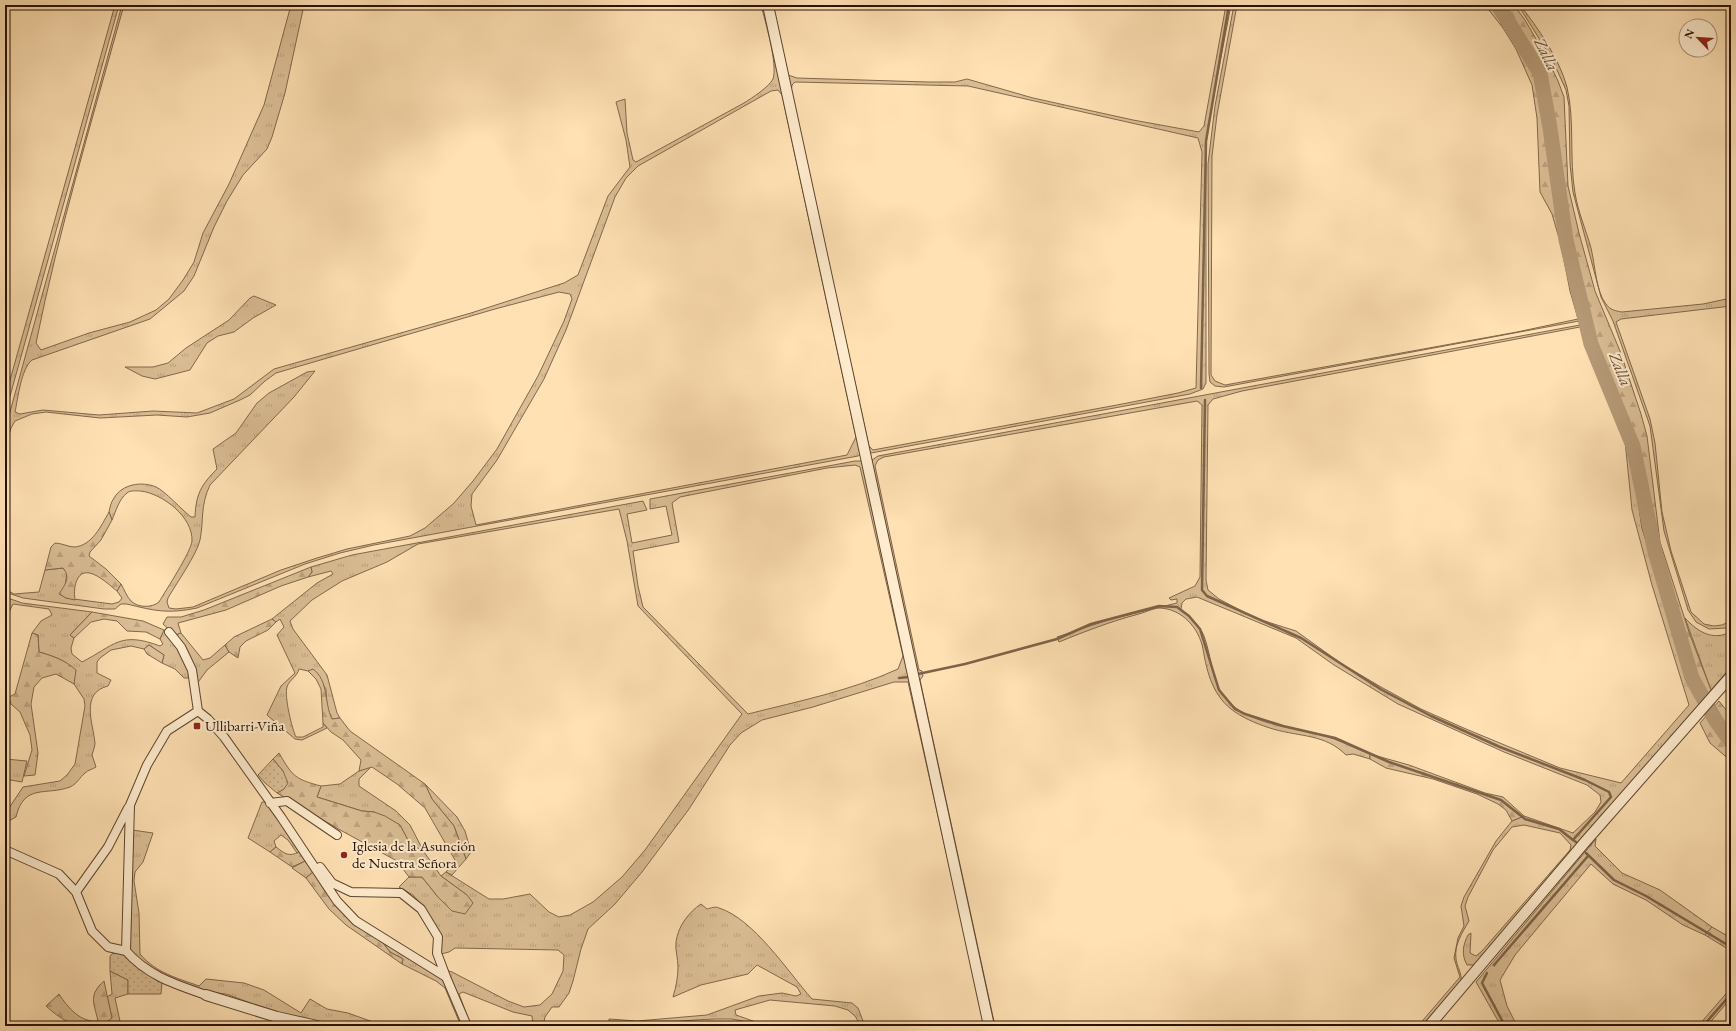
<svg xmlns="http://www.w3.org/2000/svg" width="1736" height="1031" viewBox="0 0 1736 1031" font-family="'EB Garamond',serif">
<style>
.grass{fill:url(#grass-tufts);stroke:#82684c;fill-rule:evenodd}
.forest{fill:url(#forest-firs);stroke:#82684c}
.garden{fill:url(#garden-dots);stroke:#82684c}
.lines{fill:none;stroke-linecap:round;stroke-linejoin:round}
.stream{stroke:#7e6348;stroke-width:2.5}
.river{stroke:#b69a77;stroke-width:15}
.minor-casing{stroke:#5e452e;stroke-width:10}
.tertiary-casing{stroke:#5e452e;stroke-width:12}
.minor{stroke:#ffecce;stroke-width:8}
.tertiary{stroke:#ffecce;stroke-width:10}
.poi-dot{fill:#8f2418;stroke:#ffecce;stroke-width:1.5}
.labels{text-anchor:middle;stroke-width:4;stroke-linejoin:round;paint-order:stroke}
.poi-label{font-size:15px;fill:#291102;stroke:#ffecce;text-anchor:start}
.water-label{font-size:16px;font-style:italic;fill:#684f37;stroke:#ffecce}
</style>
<defs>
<pattern id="grass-tufts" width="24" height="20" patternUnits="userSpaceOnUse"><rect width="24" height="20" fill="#dbbe95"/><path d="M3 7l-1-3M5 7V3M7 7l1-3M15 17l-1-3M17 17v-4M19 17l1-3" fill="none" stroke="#bca27f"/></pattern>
<pattern id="forest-firs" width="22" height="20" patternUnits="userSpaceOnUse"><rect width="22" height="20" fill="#dbbe95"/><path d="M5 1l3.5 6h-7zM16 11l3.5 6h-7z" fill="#bca27f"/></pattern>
<pattern id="garden-dots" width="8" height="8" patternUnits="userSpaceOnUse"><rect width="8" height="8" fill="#dbbe95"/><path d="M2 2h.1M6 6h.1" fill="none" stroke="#bca27f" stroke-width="1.8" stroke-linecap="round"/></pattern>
</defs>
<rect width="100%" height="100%" fill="#ffe1b3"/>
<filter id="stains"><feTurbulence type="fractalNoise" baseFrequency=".005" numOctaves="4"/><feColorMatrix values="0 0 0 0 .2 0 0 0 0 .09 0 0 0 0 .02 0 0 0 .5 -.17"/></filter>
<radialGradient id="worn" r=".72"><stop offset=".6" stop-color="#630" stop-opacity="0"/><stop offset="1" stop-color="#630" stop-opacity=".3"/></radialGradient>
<!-- grass -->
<path class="grass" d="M 115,5 L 119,5 L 5,414 L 5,398 Z
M 122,5 L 124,5 C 93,117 59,229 36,343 L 41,350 L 89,333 L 130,322 L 156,310 L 169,299 L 183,280 L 194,262 L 203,233 L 229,184 L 264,105 L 291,5 L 304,5 L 285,93 L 272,137 L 267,149 L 243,175 L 227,201 L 214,227 L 194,276 L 184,291 L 150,319 L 32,360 C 21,369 18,398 15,412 L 20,414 L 43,410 L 99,415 L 153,411 L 197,413 L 234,399 L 274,369 L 471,313 L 564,283 L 578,275 L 608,196 L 630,167 L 626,140 L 616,102 L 625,99 L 627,133 L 633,160 L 636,162 L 744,103 C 752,98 769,87 773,79 C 778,64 765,21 761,5 L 765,5 L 861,454 L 858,456 L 374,545 L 340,553 L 305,564 L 197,608 C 168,614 155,611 127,604 L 121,604 L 115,609 L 104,609 L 23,598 L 5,592 L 5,589 L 14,594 L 39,592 L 45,570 L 63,568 L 67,573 L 65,586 L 66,598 L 112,604 L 119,602 L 122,598 L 117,591 L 121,584 C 124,589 127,597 131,601 C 138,608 152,608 159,602 C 166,590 191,552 192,541 C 193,517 163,494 141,491 C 137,491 130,490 127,493 C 119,499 116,511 112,520 L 109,512 C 110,507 111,502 114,498 C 122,484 142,481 156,487 C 165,491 182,510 191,517 L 195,517 C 196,494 201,485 217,469 L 213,449 L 236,433 L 257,403 L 269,393 L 307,372 L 315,371 L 294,397 L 210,485 C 200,506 204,520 200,540 C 197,554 176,584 168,598 L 167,602 L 169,608 L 176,609 L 193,607 L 281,570 L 317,558 L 347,549 L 410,536 L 425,528 L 453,504 L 473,481 L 497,449 L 538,376 L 564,321 L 572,299 L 570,294 L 559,292 L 495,309 L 276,373 L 265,381 L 250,395 L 240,400 L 210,413 L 187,417 L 157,415 L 100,418 L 46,412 L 32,414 L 15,421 L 11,428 L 5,450 L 5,430 ZM 778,90 L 782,95 L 856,437 L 847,455 L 476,525 L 471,506 L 472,494 L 497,460 L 544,379 L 566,330 L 615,197 L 626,178 L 638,166 L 771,91 Z
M 770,5 L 773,5 L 788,75 L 797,78 L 928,82 L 955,82 L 967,79 L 1033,98 L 1133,120 L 1199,132 L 1204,126 L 1226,5 L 1231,5 L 1213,99 L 1206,144 L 1206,383 L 1203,389 L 1190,394 L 871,453 L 867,449 ZM 795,82 L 968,86 L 1198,138 L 1202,152 L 1196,388 L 1178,393 L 1117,405 L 873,450 L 869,446 L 791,93 L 792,85 Z
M 1234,5 L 1237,5 L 1217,115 L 1212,156 L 1211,375 L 1215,381 L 1225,385 L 1517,332 L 1578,319 L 1579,321 L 1224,387 L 1215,386 L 1210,382 L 1209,374 L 1208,164 L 1215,106 Z
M 1518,5 L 1520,5 C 1538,28 1559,58 1567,87 C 1575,121 1569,158 1575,193 C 1578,212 1586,230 1591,248 C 1595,264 1596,292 1606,304 C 1610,310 1616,311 1622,312 L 1703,304 L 1731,298 L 1731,306 L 1621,319 L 1616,322 L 1650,419 L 1655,443 L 1662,512 L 1671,551 L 1691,612 L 1704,624 L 1714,626 L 1722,625 L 1731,621 L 1731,624 L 1726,628 L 1709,629 L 1696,622 L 1688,610 L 1664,531 L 1650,426 L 1613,321 L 1601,297 L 1573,192 L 1570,164 L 1569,106 L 1566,90 L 1552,59 Z
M 254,296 L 276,305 L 253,318 L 234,332 L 218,336 L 207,343 L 190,370 L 155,379 L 142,376 L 125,367 L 153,367 L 168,363 L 186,348 L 229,320 L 250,298 Z
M 1580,325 L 1580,327 L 1242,391 L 1213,399 L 1208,405 L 1206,580 L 1208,590 L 1219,599 L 1255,618 L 1296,631 L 1342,664 L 1381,687 L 1421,709 L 1466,729 L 1560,768 L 1621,783 L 1689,705 L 1652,585 L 1632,510 L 1625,441 L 1631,453 L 1642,528 L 1682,659 L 1701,703 L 1477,963 L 1474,965 L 1467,965 C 1461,954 1463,945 1468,935 L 1471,933 L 1470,953 L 1476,956 L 1482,951 L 1570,850 L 1571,845 L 1560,833 L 1524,825 L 1512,827 L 1493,850 L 1468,897 L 1465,906 L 1469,921 C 1462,933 1454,945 1456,959 C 1457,967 1462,973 1461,981 L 1422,1026 L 1418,1026 L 1460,977 L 1454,958 L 1458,938 L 1464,926 L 1461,906 L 1464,897 L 1496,841 L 1512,821 L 1524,816 L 1573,833 L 1595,812 L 1601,802 L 1600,795 L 1587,785 L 1504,752 L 1398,704 L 1334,665 L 1296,638 L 1197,597 L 1186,599 L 1182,603 L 1181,609 C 1189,617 1200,625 1204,636 C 1212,657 1211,682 1226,699 C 1248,724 1291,727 1321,735 C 1338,739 1354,748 1370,754 L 1370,759 L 1353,754 L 1346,755 C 1325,734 1301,737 1273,729 C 1260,725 1247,720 1235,712 C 1213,697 1207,673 1203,649 C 1199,628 1182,609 1160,608 C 1154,608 1146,612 1139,614 C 1112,621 1086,631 1059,642 L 1057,637 L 1111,619 L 1177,603 L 1177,599 L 1171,600 L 1169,598 L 1195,586 L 1200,577 L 1202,405 L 1197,401 L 884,457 L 878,460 L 875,466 L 919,670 L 922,671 L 923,676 L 920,680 L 995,1026 L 992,1026 L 871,464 L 872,460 L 878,456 Z
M 855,461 L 862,461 L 865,464 L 965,937 L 908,682 L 894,682 L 813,707 L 762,720 L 741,733 L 730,745 L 689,809 L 642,872 L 615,904 L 588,929 L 581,949 L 573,981 L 569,993 L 559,1007 L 552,1007 L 545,1017 L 543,1026 L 533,1026 L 532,1016 L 513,1012 L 463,992 L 459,994 L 471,1026 L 468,1026 L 446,970 L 452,972 L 508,1001 L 524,1007 L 540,1005 L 552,994 L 563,971 L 564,955 L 558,950 L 455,948 L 449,952 L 441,954 L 424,908 L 413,895 L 399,887 L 409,877 L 422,877 L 438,897 L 467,895 L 441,876 L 446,872 L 489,899 L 503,899 L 530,894 L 549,912 L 559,917 L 570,915 L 593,902 L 622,877 L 645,850 L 742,714 L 638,606 L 627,541 L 619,509 L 418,544 L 387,562 L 342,581 L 312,600 L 290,621 L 293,629 L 327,675 L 337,713 L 340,718 L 332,719 L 327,709 L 326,689 L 313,670 L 308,671 L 299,669 C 297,677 289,680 287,687 C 284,696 292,729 296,737 L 303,737 L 323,727 L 323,723 L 327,728 L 302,740 L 295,739 L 267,715 L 281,686 L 295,673 L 277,635 L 284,627 L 280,619 L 276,622 L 272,619 L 317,583 L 333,574 L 331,571 L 308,577 L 312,572 L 311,567 L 352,555 L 643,501 L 647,510 L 627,514 L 632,543 L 672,535 L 666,506 L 650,509 L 650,499 ZM 855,465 L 860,467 L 903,656 L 898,669 C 850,691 799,701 748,714 L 643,607 L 638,586 L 633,551 L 679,542 L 672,503 L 680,497 L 827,468 Z
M 5,597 L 22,603 L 92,612 L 70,635 L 74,638 L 71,648 L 72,654 L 82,662 C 115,645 120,631 160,646 L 163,644 L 160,639 L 164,630 L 182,649 L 191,678 L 184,678 L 175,669 L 162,663 L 164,655 L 149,645 L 144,649 L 131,646 L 111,650 L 100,658 L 97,662 L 97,673 L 111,680 L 108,686 C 80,693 93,723 95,743 C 95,747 93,751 92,755 L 96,767 C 93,769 88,770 85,773 C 79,778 78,783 70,787 C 46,796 24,783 16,817 L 5,823 L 5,814 L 23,787 L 60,781 L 67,775 L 75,764 L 85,706 L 84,699 L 74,684 L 75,670 C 65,660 53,656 39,652 L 38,635 L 32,633 L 41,621 L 52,615 L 49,609 L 13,604 L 5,620 Z
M 1685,618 C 1698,632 1712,641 1731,632 L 1731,667 L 1711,690 Z
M 181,633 L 203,660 L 210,658 L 225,645 L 229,652 L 207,670 L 196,685 L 175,635 Z
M 5,759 L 27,761 L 22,782 L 5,779 Z
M 372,766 L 359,779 L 359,786 L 396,811 L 410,825 L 424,852 L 410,844 L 400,825 L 374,812 L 362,811 L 317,797 L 321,786 L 340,784 L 359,771 Z
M 425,784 L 457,817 L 465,831 L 471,852 L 466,859 L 454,826 L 432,799 Z
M 262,802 L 266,802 L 299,852 L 297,853 L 288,840 L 281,835 L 274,841 L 276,847 L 270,852 L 248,838 Z
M 132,830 L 153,833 L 143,862 L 135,872 L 134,881 L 139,913 L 140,954 C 156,973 177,978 199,986 L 206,979 L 244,983 L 264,990 L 301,1013 L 310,999 L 327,1009 L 348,1013 L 384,1026 L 332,1026 L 311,1023 L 292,1018 L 226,994 C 206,993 151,974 137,959 C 134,956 132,952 130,949 Z
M 1596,839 L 1595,846 L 1622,873 L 1660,890 L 1712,927 L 1705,935 L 1683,925 L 1646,900 L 1613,884 L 1591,864 L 1515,955 L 1500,980 L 1507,1006 L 1517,1026 L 1501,1026 L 1476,982 Z
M 305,861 L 313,872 L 306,878 L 292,868 Z
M 701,904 L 707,909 C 711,908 716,906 719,908 C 754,919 788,972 812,999 L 852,1003 L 858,1008 L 865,1026 L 861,1026 L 855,1016 L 848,1010 L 835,1006 L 770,1000 L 735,1010 L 736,1015 L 767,1026 C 755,1026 744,1020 731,1019 C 690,1018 649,1026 608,1026 L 609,1025 L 609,1019 L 637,1021 L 707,1015 L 759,996 L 782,993 L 796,996 L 801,994 L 797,987 L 757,965 L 748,974 L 701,985 L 673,997 C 676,987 678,977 678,967 C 678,958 675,950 676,942 C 678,926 689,912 701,904 Z
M 383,943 C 403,955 432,963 446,983 C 453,994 458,1013 463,1026 L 461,1026 L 445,988 L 436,981 L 402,964 L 403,959 L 390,952 Z
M 110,971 L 128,980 L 128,994 L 115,998 L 121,1026 L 98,1026 L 112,1018 L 107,997 L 112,994 Z
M 1731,988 L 1731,998 L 1707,1026 L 1698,1026 Z"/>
<!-- forest -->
<path class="forest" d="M 1485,5 L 1514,5 L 1525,20 L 1547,58 L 1558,81 L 1564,97 L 1568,186 L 1579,233 L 1595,291 L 1620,351 L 1641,414 L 1647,436 L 1660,542 L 1690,635 L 1711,690 L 1701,702 L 1682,659 L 1642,528 L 1631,453 L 1625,441 L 1618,410 L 1591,357 L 1583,336 L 1570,291 L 1561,245 L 1552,214 L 1540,192 L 1537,118 L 1532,85 L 1516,49 L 1503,28 Z
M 109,512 L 112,520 L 101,540 L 90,552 L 89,556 L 106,569 L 121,584 L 117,591 C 108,584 87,563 78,578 C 74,585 74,593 75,600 L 66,598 L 59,594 C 65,585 71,577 63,568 L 45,570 L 51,547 L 55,543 C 61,543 69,547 74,547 C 92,546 101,526 109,512 Z
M 311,567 L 312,572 L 308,577 L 281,586 L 226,610 L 178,623 L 181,633 L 175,635 L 163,624 L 167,617 L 181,617 L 204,610 Z
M 92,612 L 143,621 L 164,630 L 160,639 L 146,632 L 127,631 L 117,621 L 104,619 L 91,622 L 74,638 L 70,635 Z
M 272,619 L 276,622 L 268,630 L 246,641 L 240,647 L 238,658 L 229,652 L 225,645 L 234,637 Z
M 32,633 L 38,635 L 39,652 C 53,656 65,660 76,670 L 74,684 L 56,674 L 42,678 L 34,687 L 31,704 L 38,753 L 35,775 L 24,776 L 32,750 L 30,735 L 20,712 L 11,704 L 9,697 L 15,694 Z
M 149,645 L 164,655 L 162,663 L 147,654 L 144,649 Z
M 313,669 C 329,681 324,703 332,719 L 340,718 L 350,731 L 425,784 L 432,799 L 454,826 L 466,859 L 452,875 L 446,872 L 455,860 L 425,808 L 397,784 L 372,767 L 359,771 L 361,760 L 343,740 L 331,732 L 323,723 L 321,689 L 316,679 L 308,671 Z
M 1719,701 L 1731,716 L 1731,761 L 1710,743 L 1700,723 Z
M 279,753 C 293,777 295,779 321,786 L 317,797 L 362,811 L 374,812 L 385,816 L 400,825 L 410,844 L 424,852 L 441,876 L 467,895 L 473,903 L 465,914 L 452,911 L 438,897 L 422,877 L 409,877 L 397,861 L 342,831 L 277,793 L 284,789 L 283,771 L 273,759 Z
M 1370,754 L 1409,765 L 1485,793 L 1503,797 L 1524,816 L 1512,821 L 1506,810 L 1498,804 L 1477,794 L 1433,779 L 1386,768 L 1370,759 Z
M 276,847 C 285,854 289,857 299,852 L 305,861 L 292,867 L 270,852 Z
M 313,872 L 326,893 L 343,912 L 383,943 L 390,952 L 403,959 L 402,964 L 346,925 L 329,909 L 306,878 Z
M 1712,927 L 1731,938 L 1731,951 L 1705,935 Z
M 104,981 L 112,1018 C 108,1021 102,1025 98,1026 C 78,1031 59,1018 46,1006 L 59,994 C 68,1008 81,1023 98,1021 C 94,1003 88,995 104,981 Z"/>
<!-- garden -->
<path class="garden" d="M 273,759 L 283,771 L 288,783 L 284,789 L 277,793 L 265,783 L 258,775 Z
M 114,952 L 122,954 L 139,969 L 162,982 L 161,994 L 128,994 L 128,980 L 110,971 L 110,956 Z"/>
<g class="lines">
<!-- stream -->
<path class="stream" d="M 1201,388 L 1206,141 L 1229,5
M 1205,400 L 1202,590 L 1207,596 L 1301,638 L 1382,690 L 1431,716 L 1500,747 L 1585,780 L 1609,792 L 1611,797 L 1573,840 L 1576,842
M 918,674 L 965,664 L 1057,639 L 1091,624 L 1159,606 L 1177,607 L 1189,616 L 1200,629 L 1219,690 L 1235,709 L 1245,714 L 1283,726 L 1335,738 L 1389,762 L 1501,800 L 1525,819 L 1559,829 L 1573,840
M 899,678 L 909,677
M 1586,853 L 1614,880 L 1646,896 L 1731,947
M 1494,965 L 1588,856
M 1487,973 L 1482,983 L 1505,1026
M 1703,1026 L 1731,994"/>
<!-- river -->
<path class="river" d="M 1498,5 L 1540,73 L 1550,128 L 1566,240 L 1591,344 L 1633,446 L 1655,552 L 1692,678 L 1716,721 L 1731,742"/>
<!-- minor casing -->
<g class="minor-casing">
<path id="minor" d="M 169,632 L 181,647 L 192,670 L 198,711 L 208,719 L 224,737 L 281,817 L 337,901 L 356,921 L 446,977 L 467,1026
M 198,711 L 167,731 L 147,765 L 130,805 L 126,951 C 148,976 175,984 206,995
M 270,803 L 287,801 L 337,835
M 5,850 L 59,874 L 76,892 L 92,931 L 108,947 L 126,951
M 320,867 L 332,883 L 351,892 L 401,893 L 421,909 L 438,937 L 437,953 L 446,977
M 76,892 L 108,847 L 128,808"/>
</g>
<!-- tertiary casing -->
<g class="tertiary-casing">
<path id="tertiary" d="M 768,5 L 989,1026
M 206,995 L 277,1017 L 317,1026
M 1429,1026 L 1585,842 L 1731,676"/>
</g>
<!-- minor -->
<use href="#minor" class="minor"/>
<!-- tertiary -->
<use href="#tertiary" class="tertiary"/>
</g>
<!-- markers -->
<g class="poi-dot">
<rect x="193" y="722" width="8" height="8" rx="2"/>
<circle cx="344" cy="855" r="4"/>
</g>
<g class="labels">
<!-- poi labels -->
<g class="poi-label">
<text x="205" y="731">Ullibarri-Viña</text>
<text x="352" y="851">Iglesia de la Asunción<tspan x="352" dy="17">de Nuestra Señora</tspan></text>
</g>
<!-- water labels -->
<g class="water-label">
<text transform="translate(1547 54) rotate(64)" y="6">Zalla</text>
<text transform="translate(1621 369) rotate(68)" y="6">Zalla</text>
</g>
</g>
<!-- margin -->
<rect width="1736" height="1031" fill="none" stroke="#ffe1b3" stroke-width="20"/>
<rect x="6" y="6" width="1724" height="1019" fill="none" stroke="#291102" stroke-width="2"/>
<rect x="10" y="10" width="1716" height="1011" fill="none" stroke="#291102"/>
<!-- north arrow -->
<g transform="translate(1698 38) rotate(295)"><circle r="19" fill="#ffecce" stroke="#a9947c"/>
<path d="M0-3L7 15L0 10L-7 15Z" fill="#8f2418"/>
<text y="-6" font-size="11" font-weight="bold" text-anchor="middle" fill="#291102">N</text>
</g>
<rect width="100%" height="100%" filter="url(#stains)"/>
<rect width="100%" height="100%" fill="url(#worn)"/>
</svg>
